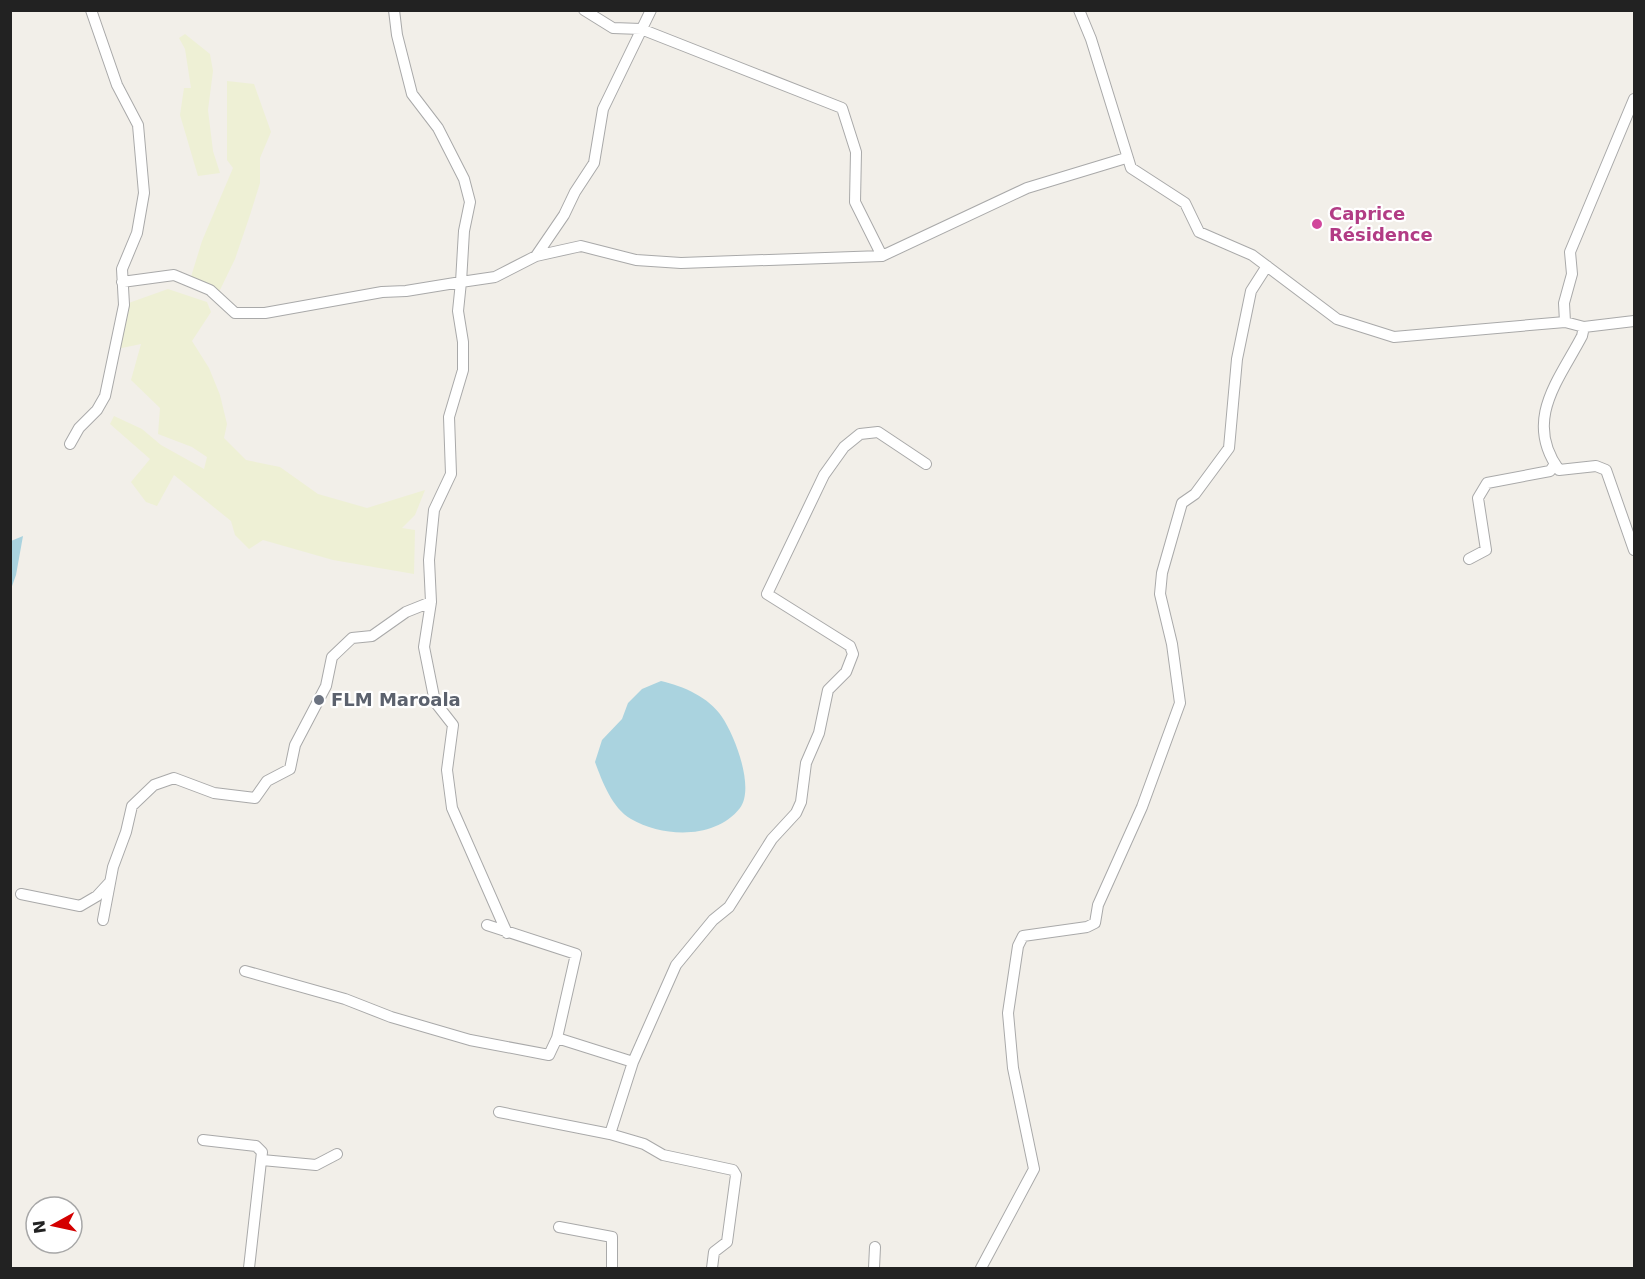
<svg xmlns="http://www.w3.org/2000/svg" width="1645" height="1279" viewBox="0 0 1645 1279" font-family="'DejaVu Sans',sans-serif">
<style>
.farmland{fill:#eef0d5}
.water{fill:#aad3df}
.lines{fill:none;stroke-linecap:round;stroke-linejoin:round}
.minor-casing{stroke:#a9a9a9;stroke-width:12}
.minor{stroke:#fff;stroke-width:10}
.hotel-dot{fill:#d1479c;stroke:#fff;stroke-width:2}
.worship-dot{fill:#6b7280;stroke:#fff;stroke-width:2}
.labels{text-anchor:middle;stroke-width:4.5;stroke-linejoin:round;paint-order:stroke}
.hotel-label{font-size:18px;font-weight:bold;fill:#b23c85;stroke:#fff;text-anchor:start}
.worship-label{font-size:18px;font-weight:bold;fill:#5b616d;stroke:#fff;text-anchor:start}
</style>
<rect width="100%" height="100%" fill="#f2efe9"/>
<!-- farmland -->
<path class="farmland" d="M 185,34 L 210,54 L 213,71 L 208,110 L 213,151 L 220,173 L 198,176 L 180,115 L 184,88 L 191,88 L 185,49 L 179,38 Z
M 227,81 L 254,84 L 271,132 L 260,158 L 260,183 L 250,215 L 235,259 L 219,292 L 190,280 L 202,241 L 233,168 L 227,160 Z
M 168,289 L 207,302 L 211,312 L 192,341 L 209,368 L 220,395 L 227,424 L 224,438 L 246,460 L 280,467 L 318,494 L 367,508 L 425,490 L 415,515 L 402,528 L 415,530 L 414,574 L 333,560 L 263,540 L 249,549 L 235,535 L 231,521 L 174,475 L 157,506 L 146,502 L 131,482 L 150,459 L 110,424 L 114,416 L 142,429 L 161,445 L 204,469 L 207,457 L 192,447 L 158,434 L 160,408 L 131,380 L 141,344 L 117,349 L 123,305 Z"/>
<!-- water -->
<path class="water" d="M 23,536 L 16,575 L 11,589 L 11,541 Z
M 661,681 C 683,686 709,697 722,717 C 735,736 755,788 740,808 C 716,839 664,838 631,819 C 612,808 602,781 595,762 L 602,740 L 622,719 L 628,703 L 642,689 Z"/>
<g class="lines">
<!-- minor casing -->
<g class="minor-casing">
<path id="minor" d="M 1079,10 L 1091,39 L 1131,168 L 1185,203 L 1199,232 L 1252,255 L 1337,319 L 1394,337 L 1565,322 L 1564,303 L 1572,274 L 1570,252 L 1634,99
M 536,256 L 564,215 L 575,192 L 594,163 L 603,109 L 651,10
M 882,256 L 1027,188 L 1126,158
M 122,282 L 174,275 L 210,290 L 235,313 L 265,313 L 382,292 L 406,291 L 461,282 L 464,231 L 470,202 L 464,179 L 438,128 L 412,94 L 397,35 L 394,10
M 1565,322 L 1584,327 L 1634,321
M 1584,327 L 1582,336 C 1559,380 1523,420 1559,470 L 1596,466 L 1606,470 L 1634,550
M 70,444 L 79,428 L 97,410 L 105,396 L 124,305 L 122,269 L 137,233 L 144,193 L 138,125 L 117,85 L 91,10
M 1469,559 L 1486,550 L 1478,498 L 1487,483 L 1550,471 L 1555,464
M 21,894 L 80,906 L 97,896 L 109,883
M 103,920 L 113,867 L 126,832 L 132,806 L 154,785 L 174,778 L 214,793 L 255,798 L 267,781 L 290,769 L 295,745 L 326,686 L 332,657 L 352,638 L 372,636 L 406,612 L 431,602
M 487,925 L 576,954 L 557,1038 L 633,1062 L 610,1134
M 507,933 L 452,808 L 447,770 L 453,725 L 435,702 L 424,647 L 431,602 L 429,560 L 434,510 L 451,474 L 449,417 L 463,370 L 463,342 L 458,311 L 461,282 L 495,277 L 536,256 L 581,246 L 636,260 L 681,263 L 882,256 L 855,202 L 856,152 L 842,108 L 641,29 L 613,28 L 584,10
M 245,971 L 345,999 L 391,1017 L 470,1040 L 549,1055 L 557,1038
M 633,1062 L 676,965 L 713,920 L 729,907 L 772,839 L 796,813 L 801,802 L 806,763 L 819,733 L 828,690 L 846,672 L 853,654 L 850,646 L 767,594 L 824,475 L 844,447 L 860,434 L 878,432 L 926,464
M 499,1112 L 610,1134 L 644,1144 L 663,1155 L 733,1170 L 736,1175 L 727,1242 L 714,1252 L 712,1268
M 203,1140 L 256,1146 L 262,1152 L 249,1268
M 262,1160 L 316,1165 L 337,1154
M 559,1227 L 612,1237 L 612,1268
M 874,1268 L 875,1247
M 981,1268 L 1034,1169 L 1013,1068 L 1008,1013 L 1018,946 L 1023,936 L 1087,927 L 1095,923 L 1098,905 L 1142,807 L 1180,703 L 1172,644 L 1160,594 L 1162,573 L 1182,503 L 1195,494 L 1229,448 L 1237,359 L 1251,291 L 1267,266"/>
</g>
<!-- minor -->
<use href="#minor" class="minor"/>
</g>
<!-- markers -->
<circle class="hotel-dot" cx="1317" cy="224" r="6"/>
<circle class="worship-dot" cx="319" cy="700" r="6"/>
<g class="labels">
<!-- hotel labels -->
<g class="hotel-label">
<text x="1329" y="220">Caprice<tspan x="1329" dy="21">Résidence</tspan></text>
</g>
<!-- worship labels -->
<g class="worship-label">
<text x="331" y="706">FLM Maroala</text>
</g>
</g>
<!-- border -->
<rect width="1645" height="1279" fill="none" stroke="#222222" stroke-width="24"/>
<!-- north arrow -->
<g transform="translate(54 1225) rotate(262)"><circle r="28" fill="#ffffff" stroke="#a7a7a7" stroke-width="1.5"/>
<path d="M0-4.5L10 22L0 15L-10 22Z" fill="#d40000"/>
<text y="-9" font-size="16" font-weight="bold" text-anchor="middle" fill="#222222">N</text>
</g>
</svg>
